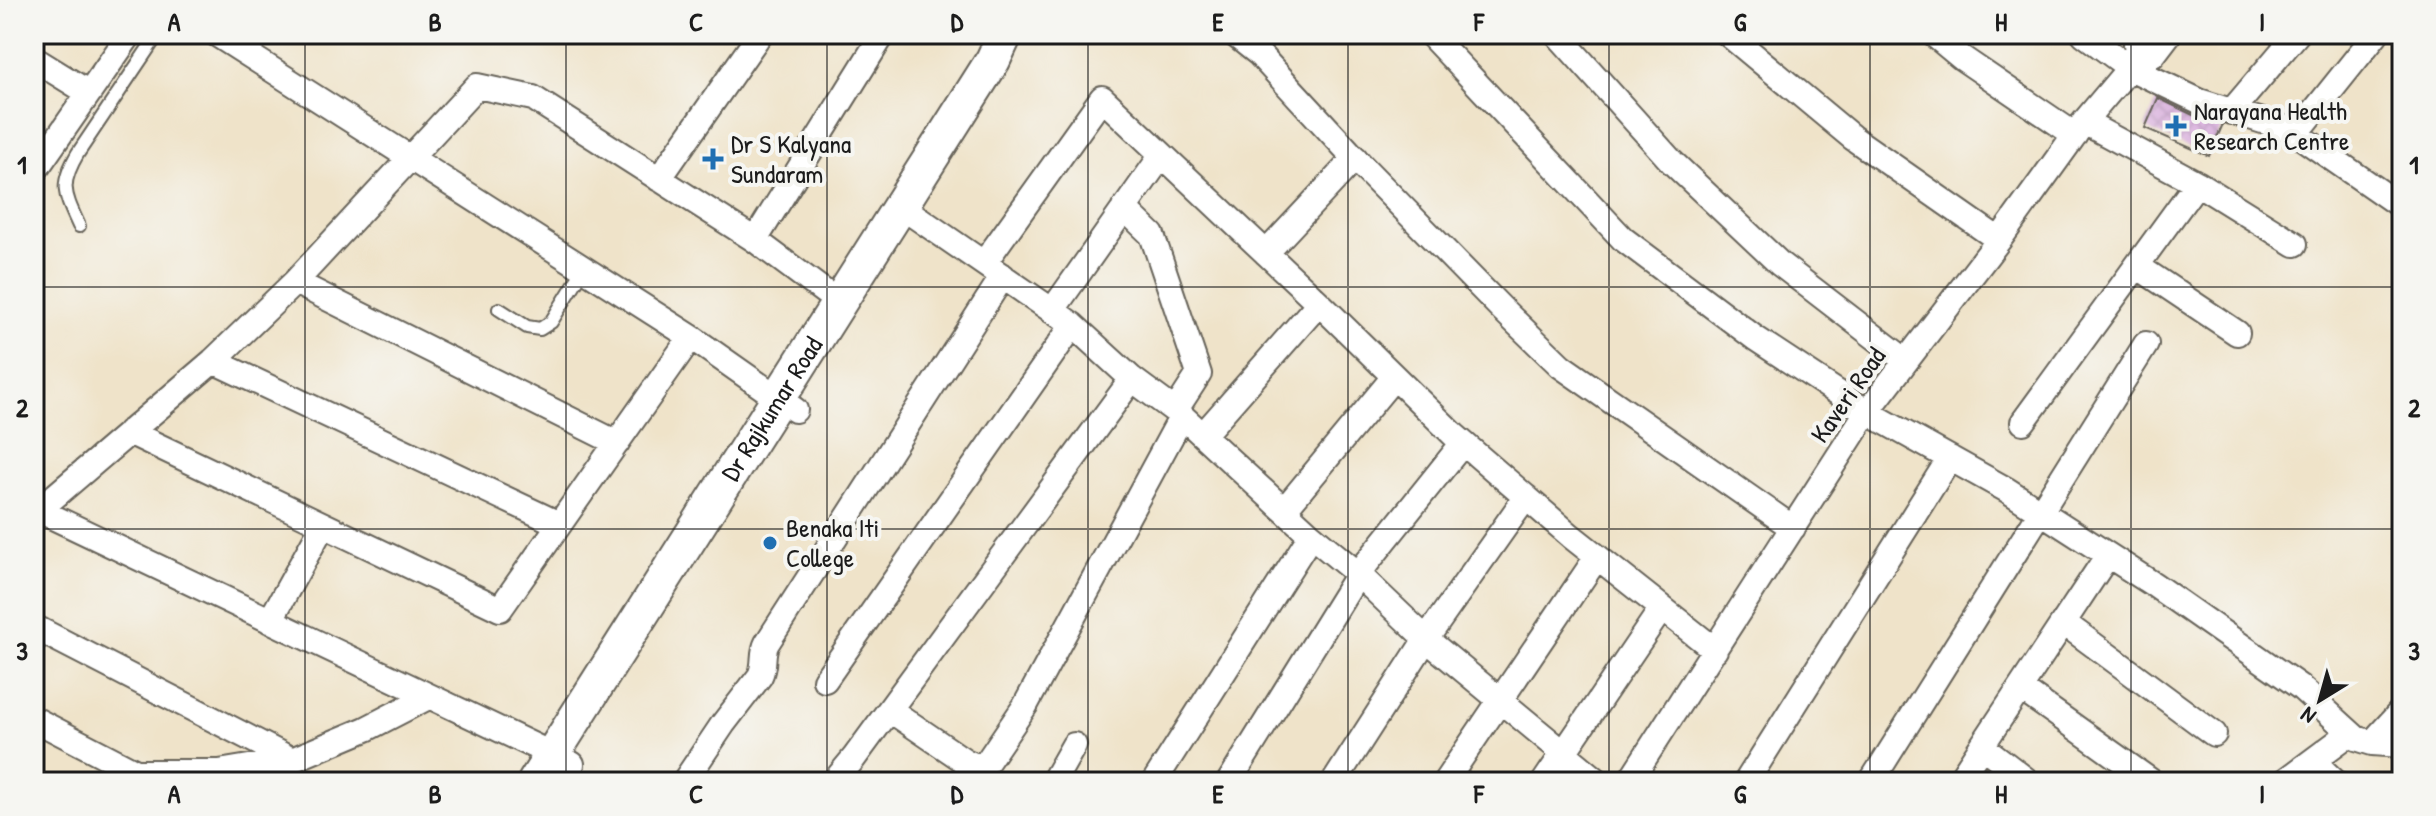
<svg xmlns="http://www.w3.org/2000/svg" width="2436" height="816" viewBox="0 0 2436 816" font-family="'Patrick Hand',sans-serif">
<style>
.building{fill:url(#building-cross-hatch)}
.lines{fill:none;stroke-linecap:round;stroke-linejoin:round}
.service-casing{stroke:#666259;stroke-width:16}
.minor-casing{stroke:#666259;stroke-width:28}
.secondary-casing{stroke:#666259;stroke-width:38}
.service{stroke:#fff;stroke-width:12}
.minor{stroke:#fff;stroke-width:24}
.secondary{stroke:#fff;stroke-width:34}
.grid{fill:none;stroke:#1c1c1c;stroke-width:2;stroke-opacity:0.55}
.poi-dot{fill:#1f6fb2;stroke:#f6f6f2;stroke-width:3}
.labels{text-anchor:middle;stroke-width:8;stroke-linejoin:round;paint-order:stroke}
.poi-label{font-size:26px;fill:#1c1c1c;stroke:#f6f6f2;text-anchor:start}
.street-label{font-size:26px;fill:#1c1c1c;stroke:#f6f6f2}
.neatline{fill:none;stroke:#1c1c1c;stroke-width:3}
.grid-label{font-size:26px;text-anchor:middle;font-weight:bold;fill:#1c1c1c}
</style>
<defs>
<pattern id="building-cross-hatch" width="8" height="8" patternUnits="userSpaceOnUse" patternTransform="scale(2)"><rect width="8" height="8" fill="#d7aadc"/><path d="M0 0l8 8M0 8l8-8" fill="none" stroke="#b892bc"/></pattern>
</defs>
<rect width="100%" height="100%" fill="#f6f6f2"/>
<filter id="ink" filterUnits="userSpaceOnUse"><feTurbulence type="fractalNoise" baseFrequency=".0125" numOctaves="2"/><feDisplacementMap in="SourceGraphic" scale="16" xChannelSelector="R" yChannelSelector="G"/><feConvolveMatrix kernelMatrix="1 2 1 2 8 2 1 2 1" color-interpolation-filters="sRGB"/></filter>
<filter id="wash" filterUnits="userSpaceOnUse"><feTurbulence type="fractalNoise" baseFrequency=".006" numOctaves="4" result="noise"/><feDisplacementMap in="SourceGraphic" scale="32" xChannelSelector="R" yChannelSelector="G"/><feGaussianBlur stdDeviation="1.8" result="paint"/><feColorMatrix in="noise" values="0 0 0 0 0 0 0 0 0 0 0 0 0 0 0 0 0 1.4 0 .05"/><feComposite in="paint" operator="in"/></filter>
<g filter="url(#wash)">
<rect width="100%" height="100%" fill="#efe3c9"/>
<g id="blocks">
<!-- building -->
<path class="building" d="M 2158,98 L 2193,115 L 2223,124 L 2209,156 L 2145,128 Z"/>
</g>
</g>
<g filter="url(#ink)">
<use href="#blocks" fill-opacity="0" stroke="#666259" stroke-width="2"/>
<g class="lines">
<!-- service casing -->
<g class="service-casing">
<path id="service" d="M 79,226 C 64,193 59,185 78,153 L 158,34
M 499,309 L 527,327 L 540,329 L 551,322 L 584,269"/>
</g>
<!-- minor casing -->
<g class="minor-casing">
<path id="minor" d="M 216,34 L 691,337 L 795,410
M 1234,34 L 1259,54 L 1362,166 L 1502,309 L 1561,366 L 1793,528
M 1430,34 L 1623,239 L 1755,338 L 1867,412 L 2007,490 L 2153,584 L 2300,687 L 2356,738 L 2372,743 L 2402,745
M 1557,34 L 1672,162 L 1780,264 L 1906,361
M 1728,34 L 1853,138 L 1999,240
M 1933,34 L 1962,58 L 2075,135
M 2084,34 L 2130,68 L 2199,101 L 2291,130 L 2402,207
M 2138,58 L 2136,44 L 2144,34
M 34,59 L 89,93
M 2231,112 L 2297,34
M 2296,134 L 2376,34
M 34,172 L 130,34
M 659,179 L 760,34
M 2197,183 L 2295,244
M 899,205 L 1073,325 L 1132,379 L 1182,416 L 1311,535 L 1358,574 L 1426,639 L 1599,782
M 1124,208 L 1152,235 L 1199,374 L 1175,411
M 755,240 L 883,34
M 1266,253 L 1355,158
M 984,263 L 1102,98 L 1319,303 L 1454,435 L 1571,536 L 1715,650
M 2137,266 L 2237,333
M 295,282 L 617,443
M 1052,311 L 1162,155
M 213,361 L 559,524
M 2023,422 L 2197,183 L 2084,122
M 129,432 L 500,609 L 691,337
M 1203,435 L 1319,303
M 34,508 L 572,764
M 1284,510 L 1394,377
M 34,514 L 213,361 L 295,282 L 477,86 L 533,98 L 755,240 L 838,302
M 270,621 L 323,525
M 2064,623 L 2214,734
M 34,627 L 292,760
M 825,680 L 1073,325
M 2020,688 L 2152,782
M 890,710 L 965,761 L 976,766 L 987,762 L 1025,706 L 1182,416
M 34,719 L 136,772
M 2372,743 L 2402,710
M 1982,746 L 2029,782
M 2313,761 L 2335,782
M 107,782 L 136,772 L 219,772 L 292,760 L 366,729 L 428,697
M 684,782 L 723,724 L 760,676 C 766,664 761,654 767,643 L 1003,276
M 834,782 L 854,758 L 1132,379
M 1053,782 L 1074,745
M 1154,782 L 1311,535
M 1229,782 L 1358,574 L 1463,443
M 1334,782 L 1426,639 L 1526,497
M 1445,782 L 1597,557
M 1544,782 L 1662,608
M 1629,782 L 1867,412 L 1999,240 L 2084,122 L 2138,58 L 2153,55 L 2169,34
M 1746,782 L 1950,458
M 1871,782 L 2146,344
M 1958,782 L 2108,555
M 2284,782 L 2350,733"/>
</g>
<!-- secondary casing -->
<g class="secondary-casing">
<g id="secondary">
<path id="s1" d="M 535,782 L 993,60 L 1005,34"/>
</g>
</g>
<!-- service -->
<use href="#service" class="service"/>
<!-- minor -->
<use href="#minor" class="minor"/>
<!-- secondary -->
<use href="#secondary" class="secondary"/>
</g>
</g>
<!-- grid -->
<path class="grid" d="M 305,34 L 305,782M 566,34 L 566,782M 827,34 L 827,782M 1088,34 L 1088,782M 1348,34 L 1348,782M 1609,34 L 1609,782M 1870,34 L 1870,782M 2131,34 L 2131,782M 34,287 L 2402,287M 34,529 L 2402,529"/>
<!-- markers -->
<g class="poi-dot">
<path d="M2172 114h8v8h8v8h-8v8h-8v-8h-8v-8h8z"/>
<path d="M709 147h8v8h8v8h-8v8h-8v-8h-8v-8h8z"/>
<circle cx="770" cy="543" r="8"/>
</g>
<g class="labels">
<!-- poi labels -->
<g class="poi-label">
<text x="2194" y="120">Narayana Health<tspan x="2194" dy="30">Research Centre</tspan></text>
<text x="731" y="153">Dr S Kalyana<tspan x="731" dy="30">Sundaram</tspan></text>
<text x="786" y="537">Benaka Iti<tspan x="786" dy="30">College</tspan></text>
</g>
<!-- street labels -->
<g class="street-label">
<text transform="translate(1848 395) rotate(-55)" y="9">Kaveri Road</text>
<text dy="9" stroke="none"><textPath href="#s1" startOffset="442">Dr Rajkumar Road</textPath></text>
</g>
</g>
<!-- margin -->
<rect width="2436" height="816" fill="none" stroke="#f6f6f2" stroke-width="88"/>
<!-- north arrow -->
<g transform="translate(2320 700) rotate(217)" stroke="#f6f6f2" stroke-width="6" paint-order="stroke">
<path d="M0-6L14 30L0 20L-14 30Z" fill="#1c1c1c"/>
<text y="-12" font-size="22" font-weight="bold" text-anchor="middle" fill="#1c1c1c">N</text>
</g>
<rect x="44" y="44" width="2348" height="728" class="neatline"/>
<g class="grid-label">
<text x="174" y="31">A</text>
<text x="435" y="31">B</text>
<text x="696" y="31">C</text>
<text x="957" y="31">D</text>
<text x="1218" y="31">E</text>
<text x="1479" y="31">F</text>
<text x="1740" y="31">G</text>
<text x="2001" y="31">H</text>
<text x="2262" y="31">I</text>
<text x="22" y="174">1</text>
<text x="2414" y="174">1</text>
<text x="22" y="417">2</text>
<text x="2414" y="417">2</text>
<text x="22" y="660">3</text>
<text x="2414" y="660">3</text>
<text x="174" y="803">A</text>
<text x="435" y="803">B</text>
<text x="696" y="803">C</text>
<text x="957" y="803">D</text>
<text x="1218" y="803">E</text>
<text x="1479" y="803">F</text>
<text x="1740" y="803">G</text>
<text x="2001" y="803">H</text>
<text x="2262" y="803">I</text>
</g>
</svg>
